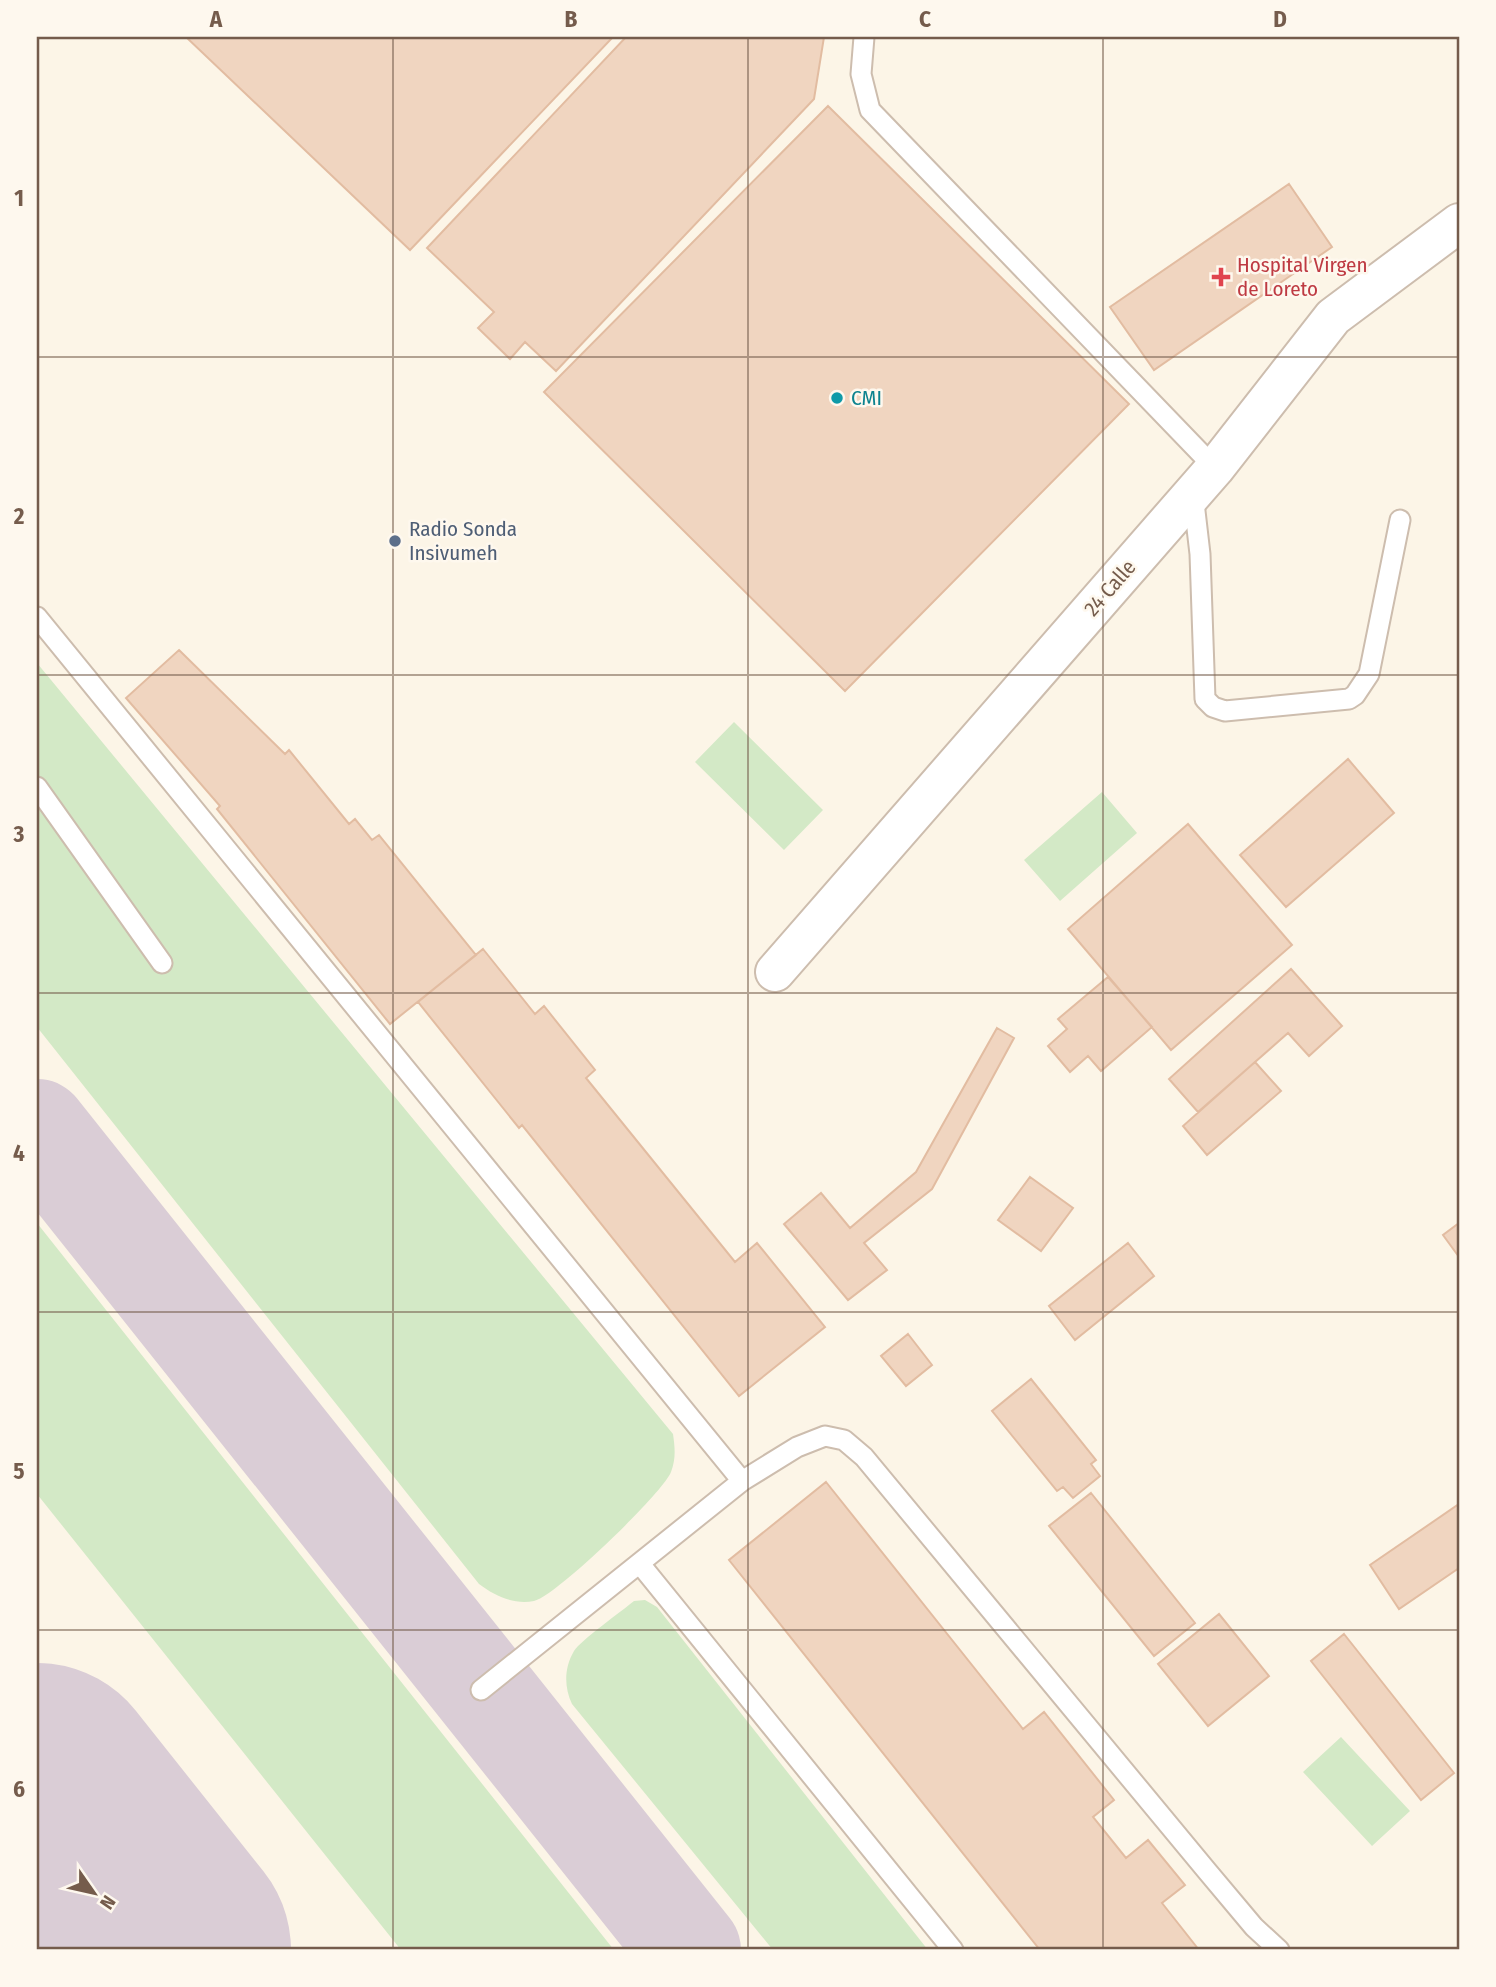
<svg xmlns="http://www.w3.org/2000/svg" width="1496" height="1987" viewBox="0 0 1496 1987" font-family="'Fira Sans Condensed',sans-serif">
<style>
.green{fill:#d3e9c6}
.lines{fill:none;stroke-linecap:round;stroke-linejoin:round}
.taxiway{stroke:#dacdd6;stroke-width:102}
.runway{stroke:#dacdd6;stroke-width:252}
.building{fill:#f0d5c0;stroke:#e2bca1;stroke-width:2}
.service-casing{stroke:#cdbdae;stroke-width:23}
.minor-casing{stroke:#cdbdae;stroke-width:42}
.service{stroke:#fff;stroke-width:19}
.minor{stroke:#fff;stroke-width:38}
.grid{fill:none;stroke:#755c4c;stroke-width:2;stroke-opacity:0.55}
.health-dot{fill:#e0444e;stroke:#fef8ee;stroke-width:2.5}
.culture-dot{fill:#0f9aa8;stroke:#fef8ee;stroke-width:2.5}
.service-dot{fill:#5c6f8a;stroke:#fef8ee;stroke-width:2.5}
.labels{text-anchor:middle;stroke-width:5;stroke-linejoin:round;paint-order:stroke}
.health-label{font-size:21px;fill:#be3a42;stroke:#fef8ee;text-anchor:start}
.culture-label{font-size:21px;fill:#0d838f;stroke:#fef8ee;text-anchor:start}
.service-label{font-size:21px;fill:#4e5e75;stroke:#fef8ee;text-anchor:start}
.street-label{font-size:21px;fill:#755c4c;stroke:#fef8ee}
.neatline{fill:none;stroke:#755c4c;stroke-width:2.5}
.grid-label{font-size:23px;text-anchor:middle;font-weight:bold;fill:#755c4c}
</style>
<rect width="100%" height="100%" fill="#fcf5e7"/>
<!-- green -->
<path class="green" d="M 37,663 L 673,1434 C 675,1448 676,1459 671,1472 C 663,1493 555,1597 534,1601 C 514,1605 495,1596 479,1584 L 37,1027 Z
M 734,722 L 823,810 L 784,850 L 695,762 Z
M 1102,792 L 1137,833 L 1060,901 L 1024,860 Z
M 37,1223 L 614,1950 L 401,1950 L 37,1494 Z
M 645,1600 L 657,1607 L 928,1950 L 773,1950 L 572,1704 C 564,1687 564,1668 574,1651 C 581,1640 622,1611 634,1601 Z
M 1341,1737 L 1410,1811 L 1372,1846 L 1303,1772 Z"/>
<g class="lines">
<!-- taxiway -->
<path class="taxiway" d="M 37,1130 L 690,1950"/>
<!-- runway -->
<path class="runway" d="M 37,1789 L 165,1950"/>
</g>
<!-- building -->
<path class="building" d="M 186,37 L 613,37 L 410,250 Z
M 626,37 L 824,37 L 814,99 L 556,371 L 525,342 L 510,359 L 478,328 L 494,312 L 427,248 Z
M 828,106 L 1129,404 L 845,691 L 544,392 Z
M 1289,184 L 1332,247 L 1154,370 L 1110,307 Z
M 179,650 L 285,754 L 289,750 L 349,824 L 355,819 L 372,840 L 379,835 L 476,955 L 390,1024 L 217,809 L 220,806 L 126,698 Z
M 1348,759 L 1394,813 L 1286,907 L 1240,855 Z
M 1188,824 L 1292,945 L 1171,1050 L 1068,929 Z
M 483,949 L 535,1014 L 544,1006 L 595,1070 L 586,1078 L 735,1262 L 757,1243 L 825,1327 L 739,1396 L 522,1125 L 519,1128 L 418,1002 Z
M 1291,969 L 1342,1026 L 1309,1056 L 1288,1033 L 1198,1112 L 1169,1079 Z
M 1108,977 L 1152,1027 L 1101,1071 L 1088,1056 L 1070,1072 L 1048,1046 L 1067,1029 L 1058,1019 Z
M 997,1028 L 1014,1038 L 932,1189 L 864,1243 L 887,1270 L 848,1300 L 784,1224 L 821,1193 L 850,1228 L 916,1172 Z
M 1255,1062 L 1281,1091 L 1207,1155 L 1183,1126 Z
M 1030,1177 L 1073,1208 L 1041,1251 L 998,1220 Z
M 1459,1223 L 1459,1257 L 1443,1235 Z
M 1128,1243 L 1154,1276 L 1075,1340 L 1049,1306 Z
M 908,1334 L 932,1365 L 906,1386 L 881,1356 Z
M 1031,1379 L 1096,1460 L 1091,1464 L 1100,1476 L 1073,1498 L 1063,1487 L 1057,1491 L 992,1411 Z
M 826,1482 L 1023,1729 L 1044,1712 L 1114,1800 L 1093,1817 L 1126,1858 L 1148,1840 L 1185,1885 L 1162,1903 L 1199,1950 L 1040,1950 L 729,1560 Z
M 1091,1493 L 1195,1623 L 1154,1656 L 1049,1526 Z
M 1459,1504 L 1459,1568 L 1399,1609 L 1370,1565 Z
M 1219,1614 L 1269,1676 L 1208,1726 L 1158,1664 Z
M 1344,1634 L 1454,1773 L 1421,1800 L 1311,1661 Z"/>
<g class="lines">
<!-- service casing -->
<g class="service-casing">
<path id="service" d="M 864,37 L 861,74 L 870,110 L 1215,468
M 1193,494 L 1200,554 L 1205,699 L 1213,707 L 1225,711 L 1349,699 L 1355,695 L 1369,674 L 1400,520
M 37,617 L 742,1481
M 37,787 L 162,963
M 640,1564 L 953,1950
M 481,1690 L 742,1481 L 797,1447 L 825,1436 L 844,1440 L 864,1457 L 1207,1871 L 1254,1927 L 1279,1950"/>
</g>
<!-- minor casing -->
<g class="minor-casing">
<path id="minor" d="M 775,972 L 1215,468 L 1333,317 L 1459,223"/>
</g>
<!-- service -->
<use href="#service" class="service"/>
<!-- minor -->
<use href="#minor" class="minor"/>
</g>
<!-- grid -->
<path class="grid" d="M 393,37 L 393,1950M 748,37 L 748,1950M 1103,37 L 1103,1950M 37,357 L 1459,357M 37,675 L 1459,675M 37,993 L 1459,993M 37,1312 L 1459,1312M 37,1630 L 1459,1630"/>
<!-- markers -->
<path class="health-dot" d="M1217.5 266.5h7v7h7v7h-7v7h-7v-7h-7v-7h7z"/>
<circle class="culture-dot" cx="837" cy="398" r="7"/>
<circle class="service-dot" cx="395" cy="541" r="7"/>
<g class="labels">
<!-- health labels -->
<g class="health-label">
<text x="1237" y="272">Hospital Virgen<tspan x="1237" dy="24">de Loreto</tspan></text>
</g>
<!-- culture labels -->
<g class="culture-label">
<text x="851" y="405">CMI</text>
</g>
<!-- service labels -->
<g class="service-label">
<text x="409" y="536">Radio Sonda<tspan x="409" dy="24">Insivumeh</tspan></text>
</g>
<!-- street labels -->
<g class="street-label">
<text transform="translate(1110 588) rotate(-49)" y="7">24 Calle</text>
</g>
</g>
<!-- border -->
<rect width="1496" height="1987" fill="none" stroke="#fef8ee" stroke-width="77"/>
<!-- north arrow -->
<g transform="translate(94 1893) rotate(124)" stroke="#fef8ee" stroke-width="5" paint-order="stroke">
<path d="M0-5L12 26L0 18L-12 26Z" fill="#755c4c"/>
<text y="-10" font-size="19" font-weight="bold" text-anchor="middle" fill="#755c4c">N</text>
</g>
<rect x="38" y="38" width="1420" height="1910" class="neatline"/>
<g class="grid-label">
<text x="216" y="27">A</text>
<text x="571" y="27">B</text>
<text x="925" y="27">C</text>
<text x="1280" y="27">D</text>
<text x="19" y="206">1</text>
<text x="19" y="524">2</text>
<text x="19" y="842">3</text>
<text x="19" y="1161">4</text>
<text x="19" y="1479">5</text>
<text x="19" y="1797">6</text>
</g>
</svg>
